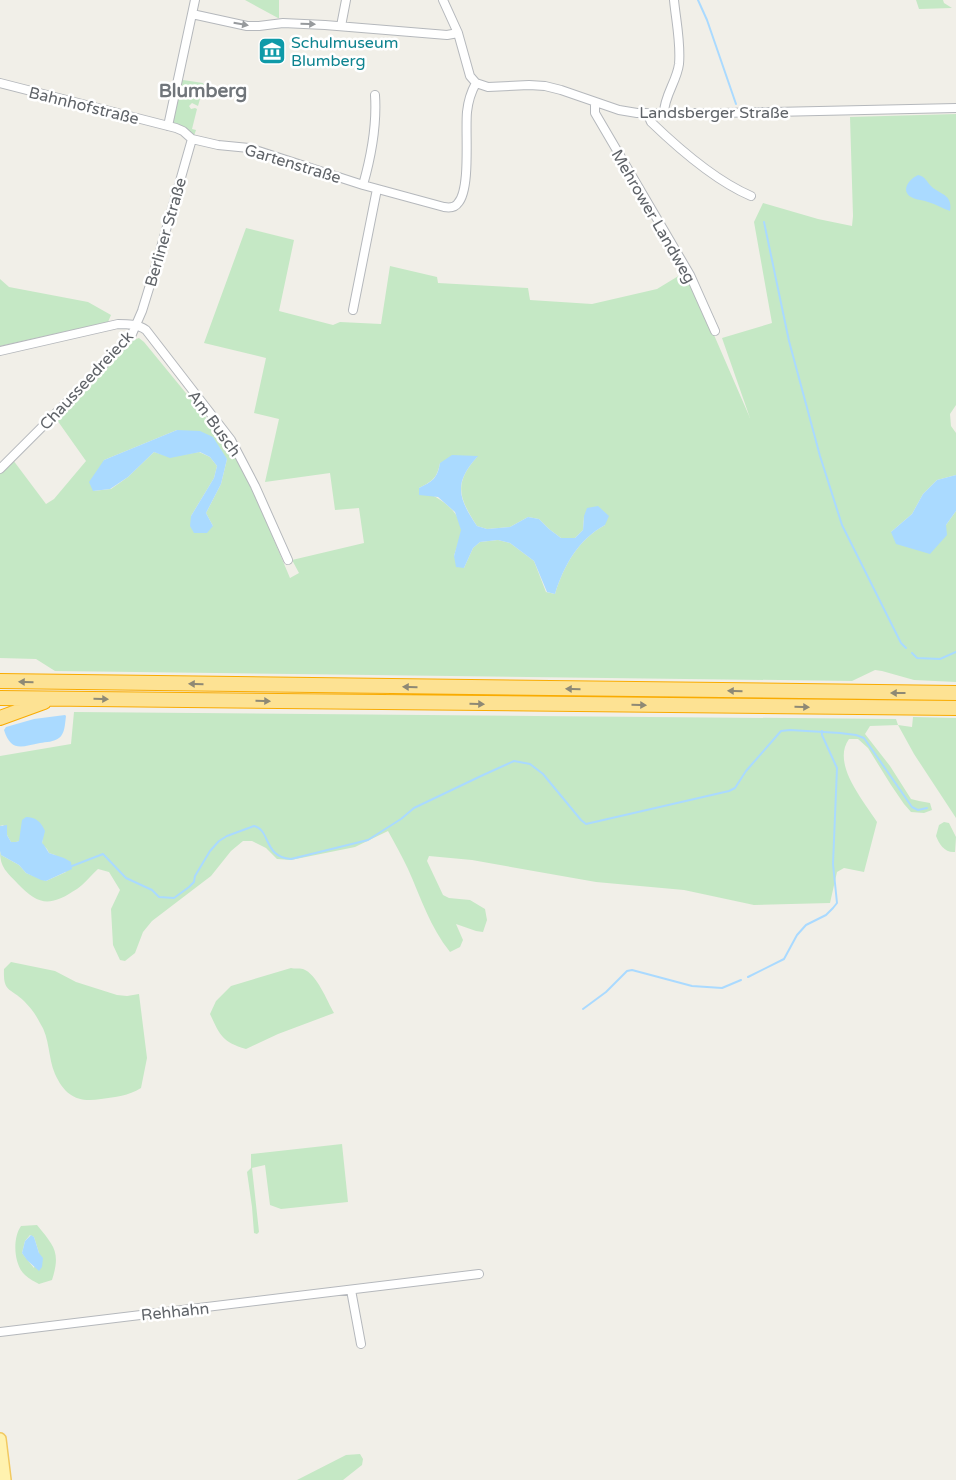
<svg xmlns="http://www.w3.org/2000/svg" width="956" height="1480" viewBox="0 0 956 1480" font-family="'Varela Round',sans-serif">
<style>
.green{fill:#c5e8c5;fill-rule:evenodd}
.water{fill:#aadaff}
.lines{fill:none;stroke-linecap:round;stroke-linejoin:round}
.stream{stroke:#aadaff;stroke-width:2}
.street-casing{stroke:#b5b8bc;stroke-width:10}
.primary-casing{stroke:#f2c960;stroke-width:14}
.highway-casing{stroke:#f9ab00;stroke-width:16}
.street{stroke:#fff;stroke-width:8}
.primary{stroke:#fff2af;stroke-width:11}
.highway{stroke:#fde293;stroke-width:14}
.oneway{fill:#979a9d}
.oneway2{fill:#8e8975}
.labels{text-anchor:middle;stroke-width:5;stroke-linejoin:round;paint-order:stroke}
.culture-label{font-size:16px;fill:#0d838f;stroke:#fff;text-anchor:start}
.street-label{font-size:16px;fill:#5f6368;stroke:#fff}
.quarter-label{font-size:19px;font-weight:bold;fill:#70757a;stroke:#fff}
</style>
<rect width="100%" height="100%" fill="#f1efe8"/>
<!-- green -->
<path class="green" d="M 245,0 L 279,0 L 279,18 L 278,18 Z
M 916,0 L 943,0 L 944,3 L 952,8 L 919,9 Z
M 183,80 L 203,83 L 204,85 L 198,106 L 192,103 L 189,106 L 191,109 L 195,108 L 197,109 L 192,129 L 196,130 L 194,136 L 173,125 L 171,121 L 180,81 Z
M 956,114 L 956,405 L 950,414 L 951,426 L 956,433 L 956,475 L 937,480 L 923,494 L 912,514 L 891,532 L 946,525 L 956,511 L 956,682 L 914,680 L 882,671 L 875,670 L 852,681 L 55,671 L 36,659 L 0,658 L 0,473 L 13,460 L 46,504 L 54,499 L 86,461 L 57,420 L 133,340 L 139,338 L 144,342 L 240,459 L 290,578 L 299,573 L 292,560 L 364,543 L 359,508 L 335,510 L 330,473 L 265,482 L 279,419 L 254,413 L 266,358 L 204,343 L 246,228 L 294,240 L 279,311 L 333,325 L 340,322 L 381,324 L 390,266 L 437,277 L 438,283 L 528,288 L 530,300 L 592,304 L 657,289 L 685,272 L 698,298 L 750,418 L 722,338 L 772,323 L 754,222 L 763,203 L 818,219 L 852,226 L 853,216 L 850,117 ZM 177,430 L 227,459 L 221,484 L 206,513 L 213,526 L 191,516 L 214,478 L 217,466 L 210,457 L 199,452 L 170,457 L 154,452 L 128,477 L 111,489 L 93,491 L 104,460 ZM 477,457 C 453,484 459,498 477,526 L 487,529 L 510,527 L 528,517 L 539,519 L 549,529 L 561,538 L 575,538 L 583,530 L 584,516 L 605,525 C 578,540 564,565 555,594 L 546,592 L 534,561 L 510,543 L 498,540 L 480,542 L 473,548 L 464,568 L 454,556 C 456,548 462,536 461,528 C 458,507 436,497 419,488 C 433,481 437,478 440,463 Z
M 0,279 L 9,287 L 88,302 L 111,315 L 108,322 L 0,346 Z
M 74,712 L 896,719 L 898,725 L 912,727 L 913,717 L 956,718 L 956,818 L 914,754 L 898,725 L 870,726 L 865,734 L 890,766 L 911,799 L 919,801 L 930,803 L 932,810 L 924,813 L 911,812 L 904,804 L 891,785 L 868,748 L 858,739 L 849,739 C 831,764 864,801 877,822 L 864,872 L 844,868 L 837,872 L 830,903 L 754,905 L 684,890 L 596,882 L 472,860 L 429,856 L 427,861 L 443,895 L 449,898 L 470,900 L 485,909 L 487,920 L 483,932 L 476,931 L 456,924 L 463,940 L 460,947 L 450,952 C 430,927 421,898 408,869 C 402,856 395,844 388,831 L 355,847 L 291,860 L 277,859 L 266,848 L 252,841 L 243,841 L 231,851 L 211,876 L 152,921 L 143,932 L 135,953 L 125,961 L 120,960 L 113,945 L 111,909 L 120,890 L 109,872 L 98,869 C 92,874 88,880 82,885 C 79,888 75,890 72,892 C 49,907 37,904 18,884 C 7,872 0,868 0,851 L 1,855 L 19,865 L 26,873 L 46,881 L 66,872 L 55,855 L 49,853 L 47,849 L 42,844 L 43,835 L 16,842 L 11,842 L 7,835 L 7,829 L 3,825 L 0,826 L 0,756 L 71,744 Z
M 944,822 L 949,823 L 956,837 L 955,852 C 945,853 939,844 936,836 L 939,825 Z
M 11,962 L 55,971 L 76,982 L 117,995 L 127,996 L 139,994 L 147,1058 L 141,1088 C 128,1096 116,1097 101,1099 C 78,1103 65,1096 55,1074 C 48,1058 50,1038 40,1023 C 36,1015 31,1008 24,1001 C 10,987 3,993 4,969 Z
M 291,968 C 294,969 299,968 303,969 C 317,974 327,1001 334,1013 L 278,1034 L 246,1049 C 222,1042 220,1035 210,1014 L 216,1001 L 231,986 Z
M 342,1144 L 348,1202 L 281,1209 L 270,1205 L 265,1165 L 252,1168 L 259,1232 L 257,1234 L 254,1233 L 252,1207 L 247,1172 L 251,1168 L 251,1154 Z
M 37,1225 C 54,1246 61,1252 52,1280 L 39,1284 C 35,1282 29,1279 25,1275 C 14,1265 12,1239 21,1226 ZM 30,1235 L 34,1237 L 39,1253 L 34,1268 L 22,1253 L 25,1241 Z
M 360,1454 L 363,1459 L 362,1465 L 343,1480 L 297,1480 L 346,1455 Z"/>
<!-- water -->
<path class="water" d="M 918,175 C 926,177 926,181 931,186 C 940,195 953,194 950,211 C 943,209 936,204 928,202 C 923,200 917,200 913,198 C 899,192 909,179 918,175 Z
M 177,430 L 200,431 L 213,437 L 227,459 L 221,484 L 206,513 L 213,526 L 207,533 L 194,533 L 190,526 L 191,516 L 214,478 L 217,466 L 210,457 L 200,452 L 170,458 L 154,452 L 128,477 L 110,489 L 93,491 L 89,482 L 104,460 Z
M 452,455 L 478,456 C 453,483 458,498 477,526 L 487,529 L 510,527 L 528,517 L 539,519 L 549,529 L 561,538 L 575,538 L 583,530 L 584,516 L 587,508 L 598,506 L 609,516 L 605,525 C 578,540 564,565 555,594 L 547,592 L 534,561 L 510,543 L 498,540 L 480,542 L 473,548 L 464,568 L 456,567 L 454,556 L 461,530 L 455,512 L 438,497 L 419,495 L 419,488 C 433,481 437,479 440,463 Z
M 956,475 L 956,511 L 946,525 L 947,535 L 930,554 L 896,544 L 891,532 L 912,514 L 923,494 L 937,480 Z
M 65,715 L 66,716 C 65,723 65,734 59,738 C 54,742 46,742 40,743 C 21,747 11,752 4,730 L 6,727 L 34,719 Z
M 26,817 C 36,817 41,822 45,831 L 42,843 L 44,845 L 49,853 L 64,858 L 71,862 L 72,869 L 46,881 L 41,880 L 26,873 L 19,865 L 1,855 L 0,851 L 0,826 L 7,825 L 7,835 L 11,842 L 16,842 L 19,841 L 22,820 Z
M 31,1235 L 34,1237 L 39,1253 L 43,1258 L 42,1267 L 39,1271 L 27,1260 L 22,1253 L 25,1241 Z"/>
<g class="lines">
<!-- stream -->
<path class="stream" d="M 698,0 L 707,20 L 736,104
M 764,222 L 789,341 L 820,456 L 842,525 L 901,643 L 906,648
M 912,653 L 917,658 L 940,659 L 956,652
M 72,866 L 103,854 L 126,878 L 152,890 L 159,897 L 174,898 L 189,887 L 194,882 L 195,876 L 210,851 L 219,841 L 227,836 L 254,826 C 271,830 263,857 291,859 L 368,840 L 401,819 L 414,808 L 481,776 L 514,761 L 530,764 L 543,774 L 581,820 L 586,824 L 729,791 L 735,788 L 746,771 L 781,731 L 790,730 L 840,733 L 856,735 L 864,738 L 912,807 L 918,810 L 927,808
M 748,977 L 784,959 L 797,935 L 806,925 L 826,915 L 833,908 L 837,903 L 833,864 L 837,768 L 822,735 L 822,731
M 583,1009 L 606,992 L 627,971 L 632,970 L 692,986 L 722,988 L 741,980"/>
<!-- street casing -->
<g class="street-casing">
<path id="street" d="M 443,0 L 458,33 L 470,76 L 476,83 L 488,87 L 529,85 L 545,86 L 561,90 L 619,110 L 637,113 L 722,113 L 956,108
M 192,14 L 247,26 L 259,26 L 283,23 L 325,25 L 447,35 L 458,33
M 341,26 L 346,0
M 0,83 L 176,128 L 183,131 L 192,139 L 218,145 L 249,148 L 363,185 L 444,207 C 450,208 455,208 458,203 C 471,189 465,132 467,112 C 468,102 471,92 476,83
M 595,103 L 595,113 L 690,275 L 715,331
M 647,113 L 651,122 C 678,148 718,182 751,196
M 664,113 C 664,96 677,81 679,64 C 681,43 676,21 674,0
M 168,126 L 195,0
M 363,185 C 371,157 377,125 375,95
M 353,310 L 377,189
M 0,351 L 118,324 C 127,324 138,324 146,330 L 231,440 L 255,486 L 288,560
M 0,469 L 91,378 L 132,334 L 142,311 L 154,272 L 192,139
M 351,1290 L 361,1344
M 0,1332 L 479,1274"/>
</g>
<!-- primary casing -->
<g class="primary-casing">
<path id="primary" d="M 0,1439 L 5,1480"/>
</g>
<!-- highway casing -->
<g class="highway-casing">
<path id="highway" d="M 0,681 L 956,693
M 0,698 L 956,708
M 0,718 L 44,702"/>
</g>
<!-- street -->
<use href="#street" class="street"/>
<!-- primary -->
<use href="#primary" class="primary"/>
<!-- highway -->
<use href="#highway" class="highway"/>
</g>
<!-- one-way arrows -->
<defs><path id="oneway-solid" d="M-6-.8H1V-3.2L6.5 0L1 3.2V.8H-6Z" transform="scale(1.25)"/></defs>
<g class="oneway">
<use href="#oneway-solid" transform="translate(241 24) rotate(10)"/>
<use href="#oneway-solid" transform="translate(308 24) rotate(2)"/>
</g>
<g class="oneway2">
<use href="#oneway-solid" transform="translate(26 682) rotate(-179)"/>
<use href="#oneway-solid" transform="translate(196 684) rotate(-179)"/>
<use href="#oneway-solid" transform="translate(410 687) rotate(-179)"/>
<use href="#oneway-solid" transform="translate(573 689) rotate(-179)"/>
<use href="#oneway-solid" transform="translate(735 691) rotate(-179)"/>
<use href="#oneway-solid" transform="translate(898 693) rotate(-180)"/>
<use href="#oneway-solid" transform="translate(101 699) rotate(1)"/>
<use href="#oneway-solid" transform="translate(263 701) rotate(1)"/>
<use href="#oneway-solid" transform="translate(477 704) rotate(1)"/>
<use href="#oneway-solid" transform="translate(639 705) rotate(1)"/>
<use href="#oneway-solid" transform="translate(802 707) rotate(1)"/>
</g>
<!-- icons -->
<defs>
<g id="museum-square" transform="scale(1.4375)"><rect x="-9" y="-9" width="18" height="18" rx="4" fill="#0f9aa8" stroke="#fff"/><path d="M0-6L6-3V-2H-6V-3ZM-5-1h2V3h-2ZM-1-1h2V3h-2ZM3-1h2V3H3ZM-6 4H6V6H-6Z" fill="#fff"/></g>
</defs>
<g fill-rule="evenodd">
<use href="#museum-square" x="272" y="51"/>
</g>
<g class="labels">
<!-- culture labels -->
<g class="culture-label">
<text x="291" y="48">Schulmuseum<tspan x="291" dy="18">Blumberg</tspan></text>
</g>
<!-- street labels -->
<g class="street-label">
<text transform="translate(84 105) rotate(14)" y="6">Bahnhofstraße</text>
<text x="714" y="118">Landsberger Straße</text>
<text transform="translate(293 163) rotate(17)" y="6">Gartenstraße</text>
<text transform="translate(654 216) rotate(60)" y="6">Mehrower Landweg</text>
<text transform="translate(165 232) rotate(-74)" y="6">Berliner Straße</text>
<text transform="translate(86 380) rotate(-47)" y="6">Chausseedreieck</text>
<text transform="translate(215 423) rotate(54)" y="6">Am Busch</text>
<text transform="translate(175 1311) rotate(-6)" y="6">Rehhahn</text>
</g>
<!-- quarter labels -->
<g class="quarter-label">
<text x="203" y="97">Blumberg</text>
</g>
</g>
</svg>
